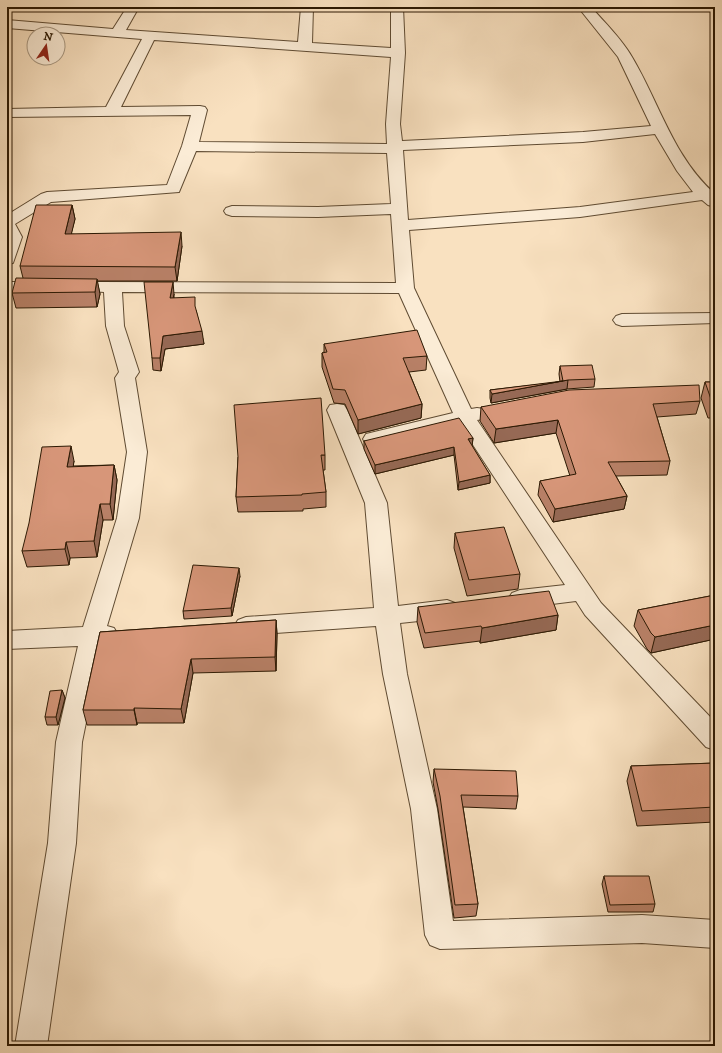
<svg xmlns="http://www.w3.org/2000/svg" width="722" height="1053" viewBox="0 0 722 1053" font-family="'IM FELL DW Pica',serif">
<style>
.lines{fill:none;stroke-linecap:round;stroke-linejoin:round}
.minor-casing{stroke:#5f4b32;stroke-width:2}
.minor{fill:#fbecd6;fill-rule:evenodd}
.wall{fill:#b98168;stroke:#2c1903}
.shaded-wall{fill:#966955;stroke:#2c1903}
.building{fill:#d79679;stroke:#2c1903}
</style>
<rect width="100%" height="100%" fill="#f9e1c0"/>
<filter id="stains"><feTurbulence type="fractalNoise" baseFrequency=".005" numOctaves="4"/><feColorMatrix values="0 0 0 0 .2 0 0 0 0 .09 0 0 0 0 .02 0 0 0 .5 -.17"/></filter>
<radialGradient id="worn" r=".72"><stop offset=".6" stop-color="#630" stop-opacity="0"/><stop offset="1" stop-color="#630" stop-opacity=".3"/></radialGradient>
<g class="lines">
<!-- minor casing -->
<g class="minor-casing">
<path id="minor" d="M 127,7 L 139,7 L 126,30 L 298,42 L 301,7 L 313,7 L 312,43 L 391,48 L 391,7 L 403,7 L 405,53 L 400,124 L 402,141 L 583,132 L 651,126 L 618,57 L 578,7 L 591,7 C 605,23 621,38 632,57 C 660,104 673,157 715,194 L 715,207 L 708,205 L 702,200 L 580,217 L 409,230 L 414,288 L 471,409 L 477,408 L 484,409 L 487,414 L 484,419 L 477,420 L 601,603 L 715,722 L 715,750 L 706,747 L 585,615 L 576,601 L 520,608 L 512,605 L 508,599 L 512,593 L 520,590 L 565,585 L 460,425 L 373,446 L 366,444 L 363,439 L 366,434 L 453,413 L 399,293 L 122,292 L 124,326 L 139,372 L 135,378 L 147,452 L 139,518 L 107,626 L 114,628 L 118,635 L 114,642 L 102,644 L 82,742 L 76,843 L 47,1046 L 15,1046 L 48,843 L 56,742 L 78,646 L 7,649 L 7,631 L 83,627 L 117,518 L 127,452 L 115,378 L 119,372 L 106,326 L 104,292 L 92,291 L 89,287 L 92,283 L 98,282 L 396,283 L 391,214 L 318,217 L 232,216 L 226,214 L 224,211 L 226,208 L 232,206 L 318,207 L 391,204 L 387,153 L 196,151 L 179,192 L 51,202 L 15,224 L 22,237 L 13,263 L 7,264 L 7,215 L 41,194 L 47,192 L 167,185 L 182,146 L 191,115 L 7,117 L 7,109 L 106,107 L 142,39 L 7,28 L 7,20 L 113,29 ZM 154,40 L 391,57 L 386,124 L 387,144 L 199,142 L 207,110 L 205,107 L 200,106 L 121,107 ZM 655,134 L 677,171 L 693,192 L 580,207 L 408,220 L 403,150 L 583,142 Z
M 7,282 L 44,282 L 50,283 L 53,287 L 50,291 L 44,292 L 7,292 Z
M 715,313 L 715,323 L 622,326 L 616,324 L 613,320 L 616,316 L 622,314 Z
M 337,404 L 344,405 L 347,410 L 387,503 L 398,606 L 447,600 L 455,603 L 459,609 L 455,615 L 447,618 L 400,623 L 407,674 L 437,809 L 453,921 L 642,915 L 715,920 L 715,948 L 642,943 L 440,949 L 430,945 L 425,935 L 411,809 L 383,674 L 376,626 L 246,635 L 238,632 L 234,626 L 238,620 L 246,617 L 374,608 L 365,503 L 327,410 L 330,405 Z"/>
</g>
<!-- minor -->
<use href="#minor" class="minor"/>
</g>
<!-- wall -->
<path class="wall" d="M 72,205 L 75,219 L 71,234 L 182,246 L 177,281 L 97,281 L 100,294 L 97,307 L 16,308 L 12,293 L 23,278 L 20,266 Z
M 174,294 L 174,298 L 196,310 L 204,344 L 165,349 L 161,371 L 153,370 L 152,358 Z
M 324,344 L 427,356 L 426,370 L 409,372 L 422,404 L 421,418 L 358,434 L 345,404 L 334,403 L 322,367 L 322,353 L 324,352 Z
M 560,366 L 595,379 L 594,387 L 567,389 L 491,403 L 490,398 L 490,390 L 560,382 L 559,374 Z
M 705,382 L 715,382 L 715,418 L 708,418 L 701,398 Z
M 700,401 L 696,414 L 657,417 L 670,461 L 667,475 L 616,476 L 627,496 L 624,509 L 553,522 L 538,495 L 540,481 L 570,476 L 556,433 L 494,443 L 480,421 L 481,407 Z
M 473,438 L 472,446 L 490,475 L 490,483 L 458,490 L 454,455 L 375,474 L 364,449 L 364,441 Z
M 325,455 L 325,470 L 323,470 L 326,492 L 326,507 L 303,509 L 303,511 L 238,512 L 236,497 L 238,457 Z
M 74,461 L 73,466 L 114,465 L 117,480 L 113,520 L 103,520 L 97,557 L 70,558 L 69,565 L 27,567 L 22,551 Z
M 455,533 L 520,574 L 518,589 L 467,596 L 454,548 Z
M 240,576 L 232,616 L 184,619 L 183,611 Z
M 715,595 L 715,639 L 651,653 L 647,649 L 634,626 L 638,610 Z
M 418,607 L 558,615 L 556,630 L 480,643 L 480,641 L 424,648 L 417,622 Z
M 276,620 L 277,634 L 276,671 L 193,673 L 184,723 L 137,723 L 137,725 L 87,725 L 83,710 L 100,632 Z
M 62,690 L 65,698 L 58,725 L 47,725 L 45,717 Z
M 715,763 L 715,822 L 637,826 L 627,781 L 631,766 Z
M 434,769 L 518,796 L 516,809 L 463,807 L 478,904 L 476,916 L 454,918 L 438,809 L 433,782 Z
M 604,876 L 655,904 L 653,912 L 608,912 L 602,884 Z"/>
<!-- shaded-wall -->
<path class="shaded-wall" d="M 72,205 L 75,219 L 68,248 L 65,234 Z
M 181,232 L 182,246 L 177,281 L 175,267 Z
M 97,279 L 100,294 L 97,307 L 95,292 Z
M 173,282 L 174,294 L 171,311 L 170,298 Z
M 202,331 L 204,344 L 165,349 L 161,371 L 160,358 L 163,336 Z
M 568,380 L 567,389 L 491,403 L 492,394 Z
M 422,404 L 421,418 L 358,434 L 358,420 Z
M 558,420 L 556,433 L 494,443 L 496,429 Z
M 473,438 L 472,446 L 468,439 Z
M 71,446 L 74,461 L 71,483 L 67,467 Z
M 454,447 L 454,455 L 375,474 L 375,465 Z
M 114,465 L 117,480 L 113,520 L 110,504 Z
M 490,475 L 490,483 L 458,490 L 459,482 Z
M 627,496 L 624,509 L 553,522 L 555,509 Z
M 100,504 L 103,520 L 97,557 L 94,541 Z
M 66,542 L 70,558 L 69,565 L 65,549 Z
M 239,568 L 240,576 L 232,616 L 231,608 Z
M 558,615 L 556,630 L 480,643 L 482,628 Z
M 276,620 L 277,634 L 276,671 L 275,657 Z
M 715,625 L 715,639 L 651,653 L 655,637 Z
M 191,659 L 193,673 L 184,723 L 181,709 Z
M 62,690 L 65,698 L 58,725 L 56,717 Z
M 134,708 L 137,723 L 137,725 L 134,710 Z"/>
<!-- building -->
<path class="building" d="M 36,205 L 72,205 L 65,234 L 181,232 L 175,267 L 20,266 Z
M 16,278 L 97,279 L 95,292 L 12,293 Z
M 144,282 L 173,282 L 170,298 L 195,297 L 195,306 L 202,331 L 163,336 L 160,358 L 152,358 Z
M 417,330 L 427,356 L 403,358 L 422,404 L 358,420 L 345,390 L 333,389 L 322,353 L 327,352 L 324,344 Z
M 592,365 L 595,379 L 568,380 L 492,394 L 490,390 L 563,381 L 560,366 Z
M 705,382 L 715,382 L 715,402 L 712,402 Z
M 699,385 L 700,401 L 653,404 L 670,461 L 608,462 L 627,496 L 555,509 L 540,481 L 576,474 L 558,420 L 496,429 L 481,407 L 569,390 Z
M 321,398 L 325,455 L 321,455 L 326,492 L 302,494 L 302,495 L 236,497 L 238,457 L 234,405 Z
M 459,418 L 473,438 L 468,439 L 490,475 L 459,482 L 454,447 L 375,465 L 364,441 Z
M 71,446 L 67,467 L 114,465 L 110,504 L 100,504 L 94,541 L 66,542 L 65,549 L 22,551 L 29,523 L 42,447 Z
M 504,527 L 520,574 L 469,580 L 455,533 Z
M 193,565 L 239,568 L 231,608 L 183,611 Z
M 549,591 L 558,615 L 482,628 L 481,626 L 425,633 L 418,607 Z
M 715,595 L 715,625 L 655,637 L 651,633 L 638,610 Z
M 276,620 L 275,657 L 191,659 L 181,709 L 134,708 L 134,710 L 83,710 L 100,632 Z
M 62,690 L 56,717 L 45,717 L 50,691 Z
M 715,763 L 715,807 L 642,811 L 631,766 Z
M 434,769 L 516,771 L 518,796 L 461,795 L 478,904 L 455,905 L 440,796 Z
M 604,876 L 649,876 L 655,904 L 610,905 Z"/>
<!-- margin -->
<rect width="722" height="1053" fill="none" stroke="#f9e1c0" stroke-width="24"/>
<rect x="8" y="8" width="706" height="1037" fill="none" stroke="#2c1903" stroke-width="2"/>
<rect x="12" y="12" width="698" height="1029" fill="none" stroke="#2c1903"/>
<!-- north arrow -->
<g transform="translate(46 46) rotate(13)"><circle r="19" fill="#fbecd6" stroke="#a89882"/>
<path d="M0-3L7 15L0 10L-7 15Z" fill="#8f2418"/>
<text y="-6" font-size="11" font-weight="bold" text-anchor="middle" fill="#2c1903">N</text>
</g>
<rect width="100%" height="100%" filter="url(#stains)"/>
<rect width="100%" height="100%" fill="url(#worn)"/>
</svg>
